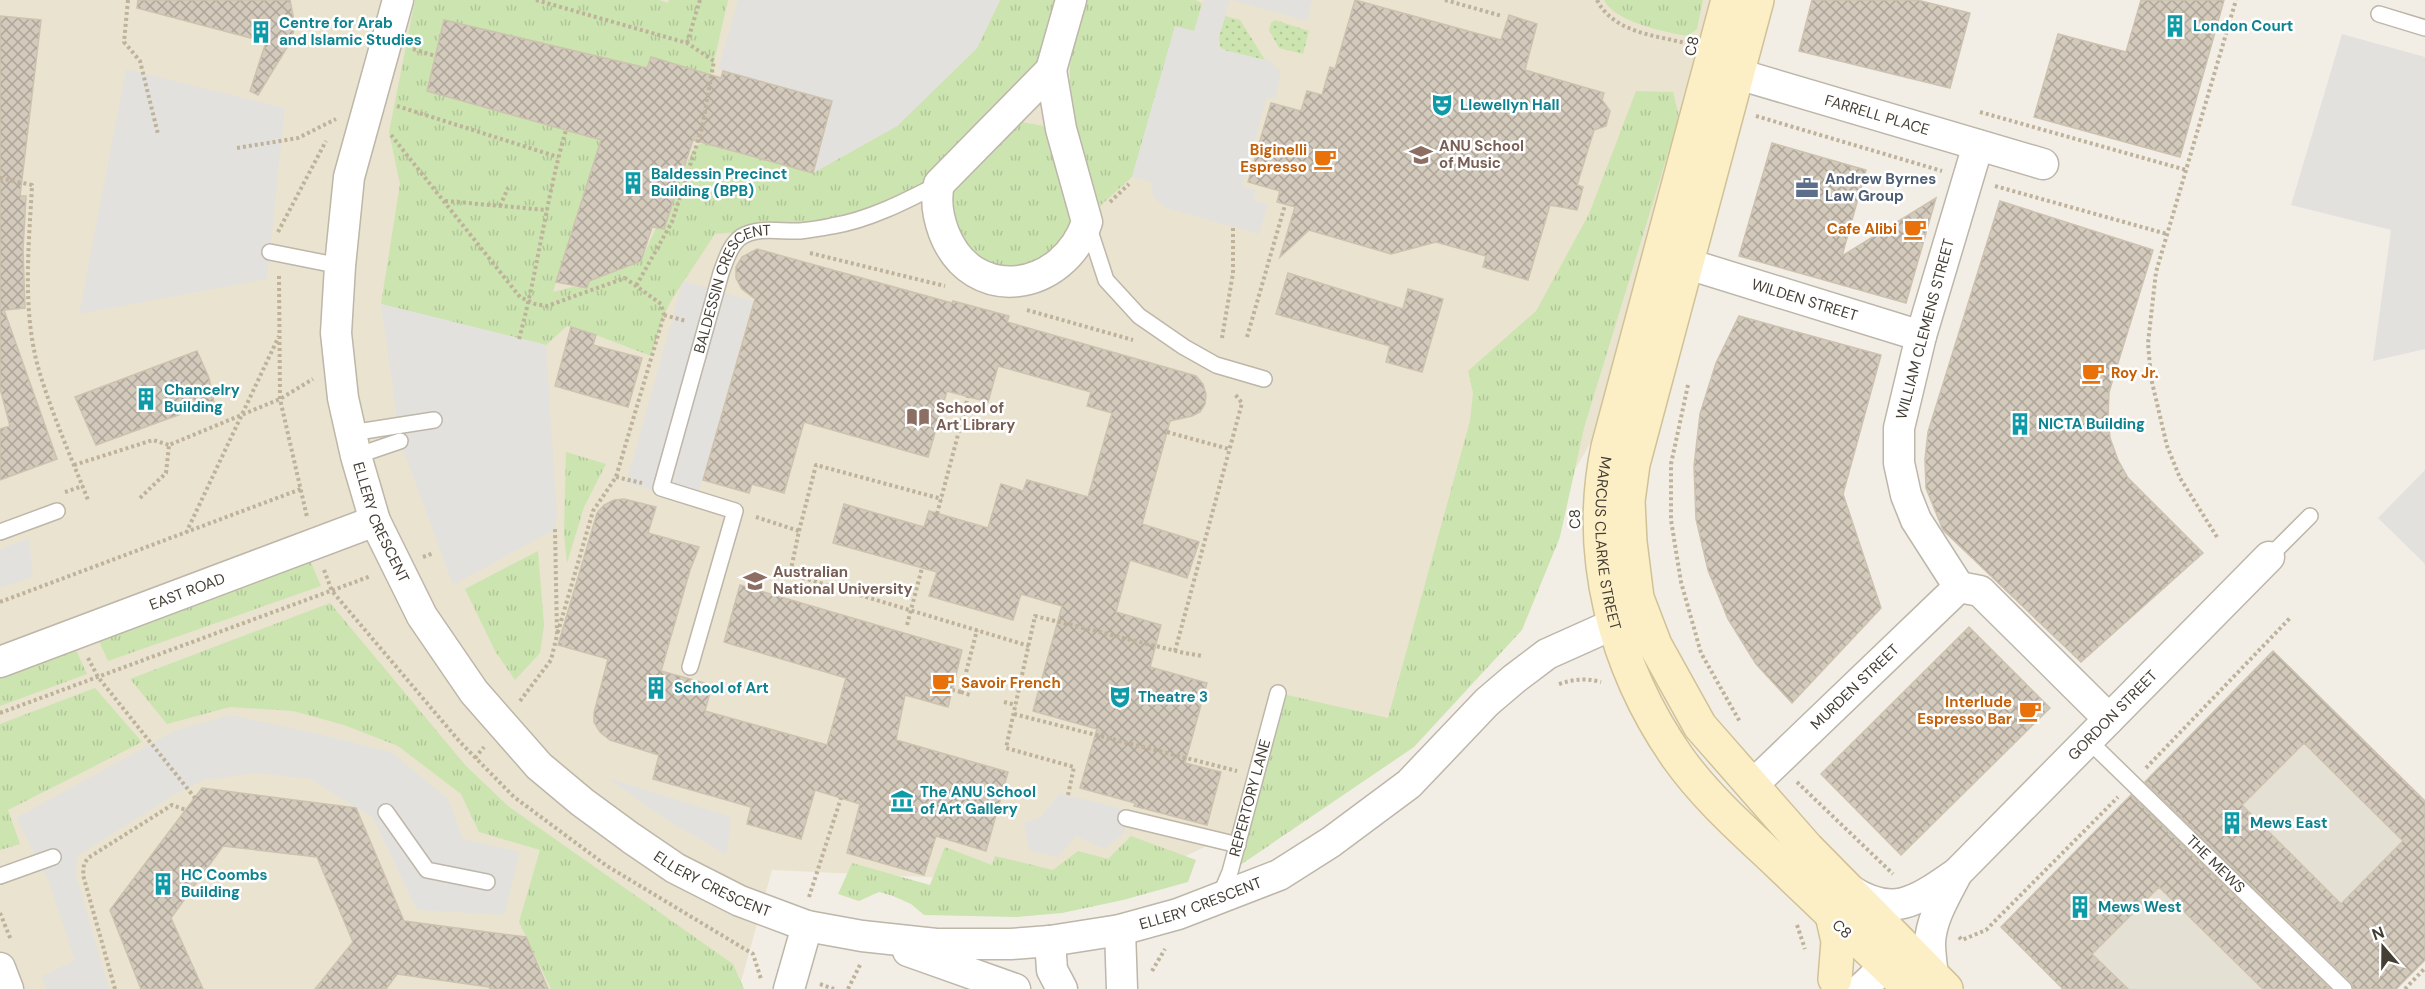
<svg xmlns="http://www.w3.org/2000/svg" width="2425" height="989" viewBox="0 0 2425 989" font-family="'DM Sans',sans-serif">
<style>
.residential{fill:#e5e0d4}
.education{fill:#eae3d0}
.grass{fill:url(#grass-tufts)}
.garden{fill:url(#garden-dots)}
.parking{fill:#e3e1dd}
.building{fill:url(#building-cross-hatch);stroke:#cdc2af;stroke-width:1.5;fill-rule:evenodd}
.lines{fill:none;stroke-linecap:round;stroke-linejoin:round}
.lane-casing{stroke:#bdb6a9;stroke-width:18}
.street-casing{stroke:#bdb6a9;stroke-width:33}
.secondary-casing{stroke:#d0c297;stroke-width:36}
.path{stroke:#beb29b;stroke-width:4;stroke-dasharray:3 3;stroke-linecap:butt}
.lane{stroke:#fff;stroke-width:15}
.street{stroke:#fff;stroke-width:30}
.secondary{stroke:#fcefc6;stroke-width:33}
.labels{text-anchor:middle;stroke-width:5;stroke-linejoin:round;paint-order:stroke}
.culture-label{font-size:15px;font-weight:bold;fill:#0d838f;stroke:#fff;text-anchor:start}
.street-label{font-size:15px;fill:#443e35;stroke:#fff}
.education-label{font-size:15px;font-weight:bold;fill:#785e54;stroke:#fff;text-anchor:start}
.food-label{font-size:15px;font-weight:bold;fill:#c56008;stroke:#fff;text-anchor:end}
.service-label{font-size:15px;font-weight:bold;fill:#4e5e75;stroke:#fff;text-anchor:start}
</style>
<defs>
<pattern id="grass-tufts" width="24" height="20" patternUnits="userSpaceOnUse" patternTransform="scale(1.5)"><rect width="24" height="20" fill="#cce4b0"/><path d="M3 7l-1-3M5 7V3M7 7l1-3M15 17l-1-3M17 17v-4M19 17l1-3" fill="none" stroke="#b0c598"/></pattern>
<pattern id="garden-dots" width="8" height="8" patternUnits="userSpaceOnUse" patternTransform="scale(1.5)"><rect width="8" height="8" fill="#cce4b0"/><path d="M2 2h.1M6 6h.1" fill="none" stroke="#b0c598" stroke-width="1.8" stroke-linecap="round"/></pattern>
<pattern id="building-cross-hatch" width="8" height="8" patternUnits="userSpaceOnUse" patternTransform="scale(1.5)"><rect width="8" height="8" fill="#d3cabc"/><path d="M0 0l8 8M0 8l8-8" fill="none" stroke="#ada59a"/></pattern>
</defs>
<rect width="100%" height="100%" fill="#f2eee6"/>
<!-- residential -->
<path class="residential" d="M 2273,651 L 2425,801 L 2396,989 L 2063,989 L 2001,927 Z"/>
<!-- education -->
<path class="education" d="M 0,0 L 1721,0 L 1606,416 L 1414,747 L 1123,886 L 772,870 L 739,989 L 0,989 Z"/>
<!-- grass -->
<path class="grass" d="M 415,0 L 659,0 L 668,3 L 669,0 L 728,0 L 711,75 L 651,57 L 647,68 L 444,20 L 427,91 L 601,140 L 553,292 L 576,286 L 641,260 L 695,146 L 704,143 L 813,173 L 897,126 L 977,48 L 1000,0 L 1071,0 L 1051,70 L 1005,119 L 1061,129 L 1087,222 L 1071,253 L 988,279 L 936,194 L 876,213 L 762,230 L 715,234 L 672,299 L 664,315 L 651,356 L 596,335 L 567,326 L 546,345 L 381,304 L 400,184 L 389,132 Z
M 1084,0 L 1196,0 L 1202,4 L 1194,32 L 1175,27 L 1132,177 L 1100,206 C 1086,158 1065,106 1071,55 C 1073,37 1080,18 1084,0 Z
M 1604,0 L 1703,0 L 1697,29 L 1688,36 C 1664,32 1615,22 1604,0 Z
M 1636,91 L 1673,92 L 1679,117 L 1584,428 L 1560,537 L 1522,630 L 1414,747 L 1230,872 L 1278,693 L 1388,718 L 1470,421 L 1473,393 L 1468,371 L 1536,311 L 1589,214 Z
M 566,452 L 606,464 L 584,507 L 567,563 L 564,534 Z
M 538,551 L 544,625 L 540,653 L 515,680 L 495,651 L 465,589 Z
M 309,558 L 321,586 L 108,661 L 97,637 Z
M 330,603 L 466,766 L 508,806 L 733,964 L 744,989 L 551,989 L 519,922 L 540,850 L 479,832 L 461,794 L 398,746 L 344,725 L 293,711 L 230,707 L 167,724 L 130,679 Z
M 75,648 L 87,674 L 0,706 L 0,675 Z
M 95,688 L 142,742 L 8,810 L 20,844 L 0,850 L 0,724 Z
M 1131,836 L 1196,860 L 1188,882 L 1123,900 L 1062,913 L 1016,917 L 924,915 L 911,904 L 893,896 L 879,892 L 859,901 L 838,894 L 852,863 L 930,885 L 945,847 L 992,865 L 995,856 L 1053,870 L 1078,851 L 1108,859 Z"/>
<!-- garden -->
<path class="garden" d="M 1225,16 L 1240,20 L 1265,60 L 1224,50 L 1220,47 L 1219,37 Z
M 1275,20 L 1309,31 L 1303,54 L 1279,48 L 1269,30 L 1271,23 Z"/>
<!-- parking -->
<path class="parking" d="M 738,0 L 1000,0 L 977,48 L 897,126 L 813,173 L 832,101 L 718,69 Z
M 1204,0 L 1230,0 L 1219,37 L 1220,47 L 1227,51 L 1269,61 L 1280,70 L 1280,79 L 1275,99 L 1267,97 L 1242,186 L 1256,190 L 1253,200 L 1268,204 L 1259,234 L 1166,208 L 1153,197 L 1151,182 L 1132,177 L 1175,26 L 1194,31 Z
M 1232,0 L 1312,0 L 1307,21 Z
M 2342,34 L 2425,57 L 2425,349 L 2373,361 L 2391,230 L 2291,205 Z
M 126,69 L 285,108 L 267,279 L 79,314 Z
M 683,281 L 753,301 L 696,502 L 626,483 Z
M 381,304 L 546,345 L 557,517 L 555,529 L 453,585 L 400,441 Z
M 2425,470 L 2425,564 L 2378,518 Z
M 29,538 L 33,577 L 0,588 L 0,549 Z
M 231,715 L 319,734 L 391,752 L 448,799 L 463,839 L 520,852 L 504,915 L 417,910 L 373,818 L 311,779 L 256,773 L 204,780 L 177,793 L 77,856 L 76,875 L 109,989 L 46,989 L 42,976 L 75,960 L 48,880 L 16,818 L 174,731 Z
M 608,778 L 731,817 L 727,855 L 661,816 Z
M 1060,793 L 1127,810 L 1124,833 L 1105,849 L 1076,836 L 1058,857 L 1029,850 L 1024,823 L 1041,817 Z"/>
<!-- building -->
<path class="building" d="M 138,0 L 290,0 L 295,26 L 291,41 L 258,95 L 250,91 L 266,42 L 137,8 Z
M 1355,0 L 1501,40 L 1509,15 L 1537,24 L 1525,70 L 1604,93 L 1602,100 L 1610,111 L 1606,126 L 1594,130 L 1577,185 L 1583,187 L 1577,210 L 1550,205 L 1528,280 L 1483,267 L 1486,256 L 1436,242 L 1391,254 L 1309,230 L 1280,257 L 1295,207 L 1277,202 L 1280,191 L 1248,182 L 1271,103 L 1301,111 L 1307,91 L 1322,95 L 1330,67 L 1335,69 Z
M 1812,0 L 1917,0 L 1970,13 L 1950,88 L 1799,51 Z
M 2141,0 L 2224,0 L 2180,157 L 2034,117 L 2058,34 L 2126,52 Z
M 0,16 L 41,20 L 20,196 L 26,196 L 23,249 L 25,308 L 4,310 L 57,459 L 0,480 L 0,429 L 10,426 L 0,388 Z
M 444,20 L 647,68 L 651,57 L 721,78 L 723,71 L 832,101 L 813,173 L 693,140 L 664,229 L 652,227 L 641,261 L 589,281 L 587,288 L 556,282 L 601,140 L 427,91 Z
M 1772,143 L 1866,170 L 1842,256 L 1936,198 L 1906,303 L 1739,256 Z
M 2000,201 L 2153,250 L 2109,392 L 2108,417 L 2110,438 L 2118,460 L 2128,478 L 2203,553 L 2081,662 L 1943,530 L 1926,488 L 1925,459 L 1928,432 Z
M 757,249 L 952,303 L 953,301 L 1009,316 L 1007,322 L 1196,376 L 1203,384 L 1206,394 L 1205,404 L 1200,412 L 1192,416 L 1170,421 L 1142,524 L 1199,542 L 1187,578 L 1130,560 L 1116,612 L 1161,625 L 1150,667 L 1207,683 L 1185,763 L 1221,772 L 1207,825 L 1134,806 L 1135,803 L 1080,788 L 1097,729 L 1033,711 L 1062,606 L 1021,594 L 1013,620 L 929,596 L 937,572 L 833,543 L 844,504 L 924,527 L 929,511 L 988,528 L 1001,484 L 1023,491 L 1027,480 L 1088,497 L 1112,413 L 1087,406 L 1091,392 L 998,366 L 988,402 L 947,391 L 928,457 L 804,422 L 784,493 L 752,484 L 749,493 L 703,480 L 755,299 L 742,289 L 736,278 L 736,267 L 742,257 Z
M 1288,273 L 1403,309 L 1408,289 L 1443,299 L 1422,372 L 1386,362 L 1390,346 L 1276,314 Z
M 1739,316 L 1881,355 L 1843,494 L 1881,608 L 1792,703 L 1756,664 L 1728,619 L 1708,570 L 1696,519 L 1694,466 L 1700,414 L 1716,363 Z
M 571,327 L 596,335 L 593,345 L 642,358 L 628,407 L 555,386 Z
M 197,351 L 209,378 L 214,402 L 96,445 L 75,397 Z
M 624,499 L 656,507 L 648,533 L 699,547 L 690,570 L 661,671 L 712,685 L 705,711 L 827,745 L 846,678 L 724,642 L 740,585 L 962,650 L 948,707 L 905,695 L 896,740 L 1008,772 L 986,851 L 936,836 L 924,875 L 847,853 L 860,804 L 815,790 L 801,839 L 747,824 L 751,807 L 653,779 L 659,755 L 610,740 L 600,732 L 594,722 L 594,713 L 608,659 L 558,645 L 597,513 L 604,505 L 614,500 Z
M 1969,627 L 2050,708 L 1901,855 L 1821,774 Z
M 2273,651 L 2425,801 L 2425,960 L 2396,989 L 2354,989 L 2351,982 L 2145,782 ZM 2304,743 L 2403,841 L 2341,904 L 2242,805 Z
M 202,788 L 356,808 L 404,921 L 526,937 L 548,989 L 490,989 L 489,987 L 397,974 L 386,989 L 315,989 L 353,942 L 317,857 L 223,846 L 171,918 L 203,989 L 141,989 L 110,910 Z
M 2131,795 L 2330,989 L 2263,989 L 2159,887 L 2092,954 L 2128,989 L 2063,989 L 2001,927 Z"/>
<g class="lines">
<!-- lane casing -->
<g class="lane-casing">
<g id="lane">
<path d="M 2379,14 L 2425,28"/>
<path d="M 1088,225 L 1106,280 L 1139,316 L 1184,347 L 1216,365 L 1264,379"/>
<path d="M 270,252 L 340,266"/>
<path d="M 351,433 L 434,420"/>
<path d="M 356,456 L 400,441"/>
<path d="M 0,532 L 57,511"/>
<path d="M 2269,557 L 2310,516"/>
<path id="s1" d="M 690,667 L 735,511 L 661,488 L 721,273 C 726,260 730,245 741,237 C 759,226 780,232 800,231 C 810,230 822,228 832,226 C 869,220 906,201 939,184"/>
<path id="s2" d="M 2088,740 L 2344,989"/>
<path d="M 386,812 L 427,870 L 487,882"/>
<path d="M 1126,818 L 1238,845"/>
<path d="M 0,876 L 53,857"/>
<path id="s3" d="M 1219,898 L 1230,872 L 1278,693"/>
</g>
</g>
<!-- street casing -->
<g class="street-casing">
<g id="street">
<path id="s4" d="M 398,0 L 349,177 L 340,266 L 336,333 L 343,398 L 356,456 L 375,521 L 422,616 L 474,692 L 539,766 L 582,802 L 631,838 L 675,868 L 740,901 L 807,926 L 862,936 L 936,944 L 1011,944 L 1050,941 L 1120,930 L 1178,914 L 1279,875 L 1331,842 L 1409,784 L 1487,702 L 1514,679 L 1547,654 L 1605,628 L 1637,619"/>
<path id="s5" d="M 1714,67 L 2043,164"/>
<path d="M 1051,70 L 1061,129 L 1087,222 C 1064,291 973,307 944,233 C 938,217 935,201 939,184 Z"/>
<path d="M 1051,70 L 1071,0"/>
<path d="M 1978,145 L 1921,336 L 1899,428 L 1899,463 L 1906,495 L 1916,520 L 1959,587 L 1980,591 L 2109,719"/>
<path id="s6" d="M 1688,264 L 1921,336"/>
<path id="s7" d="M 0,662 L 375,521"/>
<path id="s8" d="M 1754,789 L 1762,776 L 1959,587"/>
<path id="s9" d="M 1850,890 C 1894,919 1918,900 1957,873 L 2269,557"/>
<path d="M 1120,930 L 1122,989"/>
<path d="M 1050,941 L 1052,970 L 1062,989"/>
<path d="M 908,951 L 1015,989"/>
<path d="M 0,968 L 8,989"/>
<path d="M 1933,977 C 1932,966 1930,954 1930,943 C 1931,918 1946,895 1957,873"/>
<path d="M 789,989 L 807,926"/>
<path d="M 1861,989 L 1904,948"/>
</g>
</g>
<!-- secondary casing -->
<g class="secondary-casing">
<g id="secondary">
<path id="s10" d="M 1728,0 L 1608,447 C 1585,555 1615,668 1678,758 C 1705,796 1741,828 1775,860 C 1820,903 1865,946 1910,989"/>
<path d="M 1757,0 L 1633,464 L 1628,501 L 1630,542 L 1637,598 L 1655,645 L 1700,726 L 1807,848 L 1946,989"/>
<path d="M 1832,915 L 1838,941 L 1835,979"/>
</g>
</g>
<!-- path -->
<path class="path" d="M 128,0 L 124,42 L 140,61 L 158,134
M 536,0 L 687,43 L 714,61 L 702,128 L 672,222 L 636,286
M 1445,0 L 1502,16
M 1597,0 C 1613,32 1653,35 1685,43
M 687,43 L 700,0
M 413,49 L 435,56
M 397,106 L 558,157
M 1980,112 L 2186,170
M 1756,116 L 1942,171
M 391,135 L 520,297 L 535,304 L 547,306 L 625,278 L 661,304 L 664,315 L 616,477 L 593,511 L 557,635
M 237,148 L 298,138 L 336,119
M 0,178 L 32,185 C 29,245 22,308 38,367 C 51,412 71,457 88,500
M 1995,186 L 2167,234
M 445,201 L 547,210
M 1110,202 L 1129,184
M 500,206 L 508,188
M 278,232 L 326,141
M 810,253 L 945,286
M 279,276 L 280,399 L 307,517
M 1027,310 L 1133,340
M 664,315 L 686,321
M 1247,337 L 1285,205
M 1222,338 L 1233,273 L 1233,227
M 519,339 C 538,270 546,198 566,130
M 1688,385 L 1671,464 L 1671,520 L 1681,582 L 1701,653 L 1740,722
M 1167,432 L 1229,449
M 74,465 L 153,440 L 169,445
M 616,477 L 642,483
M 65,492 L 83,486
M 140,498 L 166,473 L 169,445 L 280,399 L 313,379
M 937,514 L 968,397
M 756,517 L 799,531 L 790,574 L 1029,646
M 799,531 L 816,465 L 942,499
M 186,533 L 279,336
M 2217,537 L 2180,478 L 2167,446 L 2151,378 L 2148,343 L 2156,272 L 2236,0
M 423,557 L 434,553
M 324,570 L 332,591 L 460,742 L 514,797 L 607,866 L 753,954 L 761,979
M 0,602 L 301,489
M 907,625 L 922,568
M 1175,651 L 1242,403 L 1234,393
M 88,658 L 98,677 L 195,798
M 1559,684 C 1574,679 1586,678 1601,682
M 952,690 L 961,692 L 977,630
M 961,692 L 970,695
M 520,701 L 551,660 L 557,635 L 555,529
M 1004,702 L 1016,705
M 0,713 L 371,576
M 1014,714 L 1237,771
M 475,758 L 484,747
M 2146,768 L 2291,617
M 1797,782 L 1893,874
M 1068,795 L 1074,767 L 1006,748 L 1035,616 L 1184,653 L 1203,656
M 809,897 L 841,798
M 0,913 L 11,940
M 1797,925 L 1805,949
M 1959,937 L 1962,940 L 1986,930 L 2118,797
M 1152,971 L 1165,949
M 820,984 L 834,989
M 115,989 L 83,875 L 84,864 L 88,858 L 172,805 L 186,810
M 848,989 L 860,965
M 2405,989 L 2425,968"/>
<!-- lane -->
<use href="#lane" class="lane"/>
<!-- street -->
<use href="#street" class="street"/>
<!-- secondary -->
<use href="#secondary" class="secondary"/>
</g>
<!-- icons -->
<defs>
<g id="building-bare" transform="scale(1.8)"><path d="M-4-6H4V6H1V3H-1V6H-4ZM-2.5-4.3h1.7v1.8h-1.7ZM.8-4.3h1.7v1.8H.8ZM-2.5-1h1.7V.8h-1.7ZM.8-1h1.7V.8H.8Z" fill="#0f9aa8" stroke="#fff" stroke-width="2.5" paint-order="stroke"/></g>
<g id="theatre-bare" transform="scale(1.8)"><path d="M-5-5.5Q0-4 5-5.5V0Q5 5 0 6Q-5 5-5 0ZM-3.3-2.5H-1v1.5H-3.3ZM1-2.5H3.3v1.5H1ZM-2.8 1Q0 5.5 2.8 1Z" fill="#0f9aa8" stroke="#fff" stroke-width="2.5" paint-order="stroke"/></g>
<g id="university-bare" transform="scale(1.8)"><path d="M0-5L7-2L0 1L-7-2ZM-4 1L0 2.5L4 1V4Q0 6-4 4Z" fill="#8d6e63" stroke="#fff" stroke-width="2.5" paint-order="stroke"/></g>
<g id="cafe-bare" transform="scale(1.8)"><path d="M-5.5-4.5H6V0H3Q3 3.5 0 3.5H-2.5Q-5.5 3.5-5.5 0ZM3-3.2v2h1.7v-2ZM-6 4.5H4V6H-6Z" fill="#e8710a" stroke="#fff" stroke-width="2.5" paint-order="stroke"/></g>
<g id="office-bare" transform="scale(1.8)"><path d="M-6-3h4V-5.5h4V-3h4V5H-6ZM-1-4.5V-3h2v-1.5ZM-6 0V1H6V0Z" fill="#5c6f8a" stroke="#fff" stroke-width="2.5" paint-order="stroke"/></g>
<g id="library-bare" transform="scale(1.8)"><path d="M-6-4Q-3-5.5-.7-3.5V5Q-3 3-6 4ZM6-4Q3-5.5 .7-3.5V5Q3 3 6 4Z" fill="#8d6e63" stroke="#fff" stroke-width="2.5" paint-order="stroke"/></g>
<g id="museum-bare" transform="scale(1.8)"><path d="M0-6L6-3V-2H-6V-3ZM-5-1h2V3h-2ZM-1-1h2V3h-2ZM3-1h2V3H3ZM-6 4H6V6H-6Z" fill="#0f9aa8" stroke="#fff" stroke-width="2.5" paint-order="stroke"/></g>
</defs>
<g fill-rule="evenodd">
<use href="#building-bare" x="2175" y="26"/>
<use href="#building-bare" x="261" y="32"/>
<use href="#theatre-bare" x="1442" y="105"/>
<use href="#university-bare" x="1421" y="155"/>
<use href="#cafe-bare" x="1325" y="159"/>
<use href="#building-bare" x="633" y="183"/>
<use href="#office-bare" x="1807" y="188"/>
<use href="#cafe-bare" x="1915" y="229"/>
<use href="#cafe-bare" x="2093" y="373"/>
<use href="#building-bare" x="146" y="399"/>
<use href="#library-bare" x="918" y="417"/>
<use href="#building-bare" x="2020" y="424"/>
<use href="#university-bare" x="755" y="581"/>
<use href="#cafe-bare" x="943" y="683"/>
<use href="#building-bare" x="656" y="688"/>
<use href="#theatre-bare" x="1120" y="697"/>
<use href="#cafe-bare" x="2030" y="711"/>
<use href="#museum-bare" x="902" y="801"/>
<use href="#building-bare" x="2232" y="823"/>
<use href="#building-bare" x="163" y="884"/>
<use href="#building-bare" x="2080" y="907"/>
</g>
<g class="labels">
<!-- culture labels -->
<g class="culture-label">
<text x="279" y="28">Centre for Arab<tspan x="279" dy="17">and Islamic Studies</tspan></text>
<text x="2193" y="31">London Court</text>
<text x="1460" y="110">Llewellyn Hall</text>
<text x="651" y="179">Baldessin Precinct<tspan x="651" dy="17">Building (BPB)</tspan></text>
<text x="164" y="395">Chancelry<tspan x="164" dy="17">Building</tspan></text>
<text x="2038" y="429">NICTA Building</text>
<text x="674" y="693">School of Art</text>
<text x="1138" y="702">Theatre 3</text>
<text x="920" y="797">The ANU School<tspan x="920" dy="17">of Art Gallery</tspan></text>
<text x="2250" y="828">Mews East</text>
<text x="181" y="880">HC Coombs<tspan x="181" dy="17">Building</tspan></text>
<text x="2098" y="912">Mews West</text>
</g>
<!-- street labels -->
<g class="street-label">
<text transform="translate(1692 46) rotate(-78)" y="5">C8</text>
<text dy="5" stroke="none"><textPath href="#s5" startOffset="170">FARRELL PLACE</textPath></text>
<text dy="5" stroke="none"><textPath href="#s1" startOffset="458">BALDESSIN CRESCENT</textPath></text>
<text dy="5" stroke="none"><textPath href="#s6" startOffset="122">WILDEN STREET</textPath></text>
<text transform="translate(1925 329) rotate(-75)" y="5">WILLIAM CLEMENS STREET</text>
<text transform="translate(1575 519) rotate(-92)" y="5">C8</text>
<text dy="5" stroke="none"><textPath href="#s4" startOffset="536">ELLERY CRESCENT</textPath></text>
<text dy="5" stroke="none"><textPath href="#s10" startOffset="560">MARCUS CLARKE STREET</textPath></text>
<text dy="5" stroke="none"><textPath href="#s7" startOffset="200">EAST ROAD</textPath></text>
<text dy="5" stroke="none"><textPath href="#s8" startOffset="144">MURDEN STREET</textPath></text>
<text dy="5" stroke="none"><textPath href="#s9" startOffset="340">GORDON STREET</textPath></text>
<text dy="5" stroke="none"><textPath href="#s3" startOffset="105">REPERTORY LANE</textPath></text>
<text dy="5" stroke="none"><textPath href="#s2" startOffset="178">THE MEWS</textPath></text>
<text dy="5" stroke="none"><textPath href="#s4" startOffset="1040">ELLERY CRESCENT</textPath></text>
<text dy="5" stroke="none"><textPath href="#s4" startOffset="1544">ELLERY CRESCENT</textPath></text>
<text transform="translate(1842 929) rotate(43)" y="5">C8</text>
</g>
<!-- education labels -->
<g class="education-label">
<text x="1439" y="151">ANU School<tspan x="1439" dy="17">of Music</tspan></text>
<text x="936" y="413">School of<tspan x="936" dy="17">Art Library</tspan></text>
<text x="773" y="577">Australian<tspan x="773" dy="17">National University</tspan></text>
</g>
<!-- food labels -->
<g class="food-label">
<text x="1307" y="155">Biginelli<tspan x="1307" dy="17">Espresso</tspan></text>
<text x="1897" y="234">Cafe Alibi</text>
<text x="2111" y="378" text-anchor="start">Roy Jr.</text>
<text x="961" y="688" text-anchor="start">Savoir French</text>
<text x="2012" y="707">Interlude<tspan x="2012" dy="17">Espresso Bar</tspan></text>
</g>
<!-- service labels -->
<g class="service-label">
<text x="1825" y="184">Andrew Byrnes<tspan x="1825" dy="17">Law Group</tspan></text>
</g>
</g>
<!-- north arrow -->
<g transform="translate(2383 947) rotate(340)" stroke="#ffffff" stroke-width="4.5" paint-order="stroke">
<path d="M0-4.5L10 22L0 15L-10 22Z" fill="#443e35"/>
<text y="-9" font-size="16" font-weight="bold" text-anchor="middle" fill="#443e35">N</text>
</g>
</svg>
